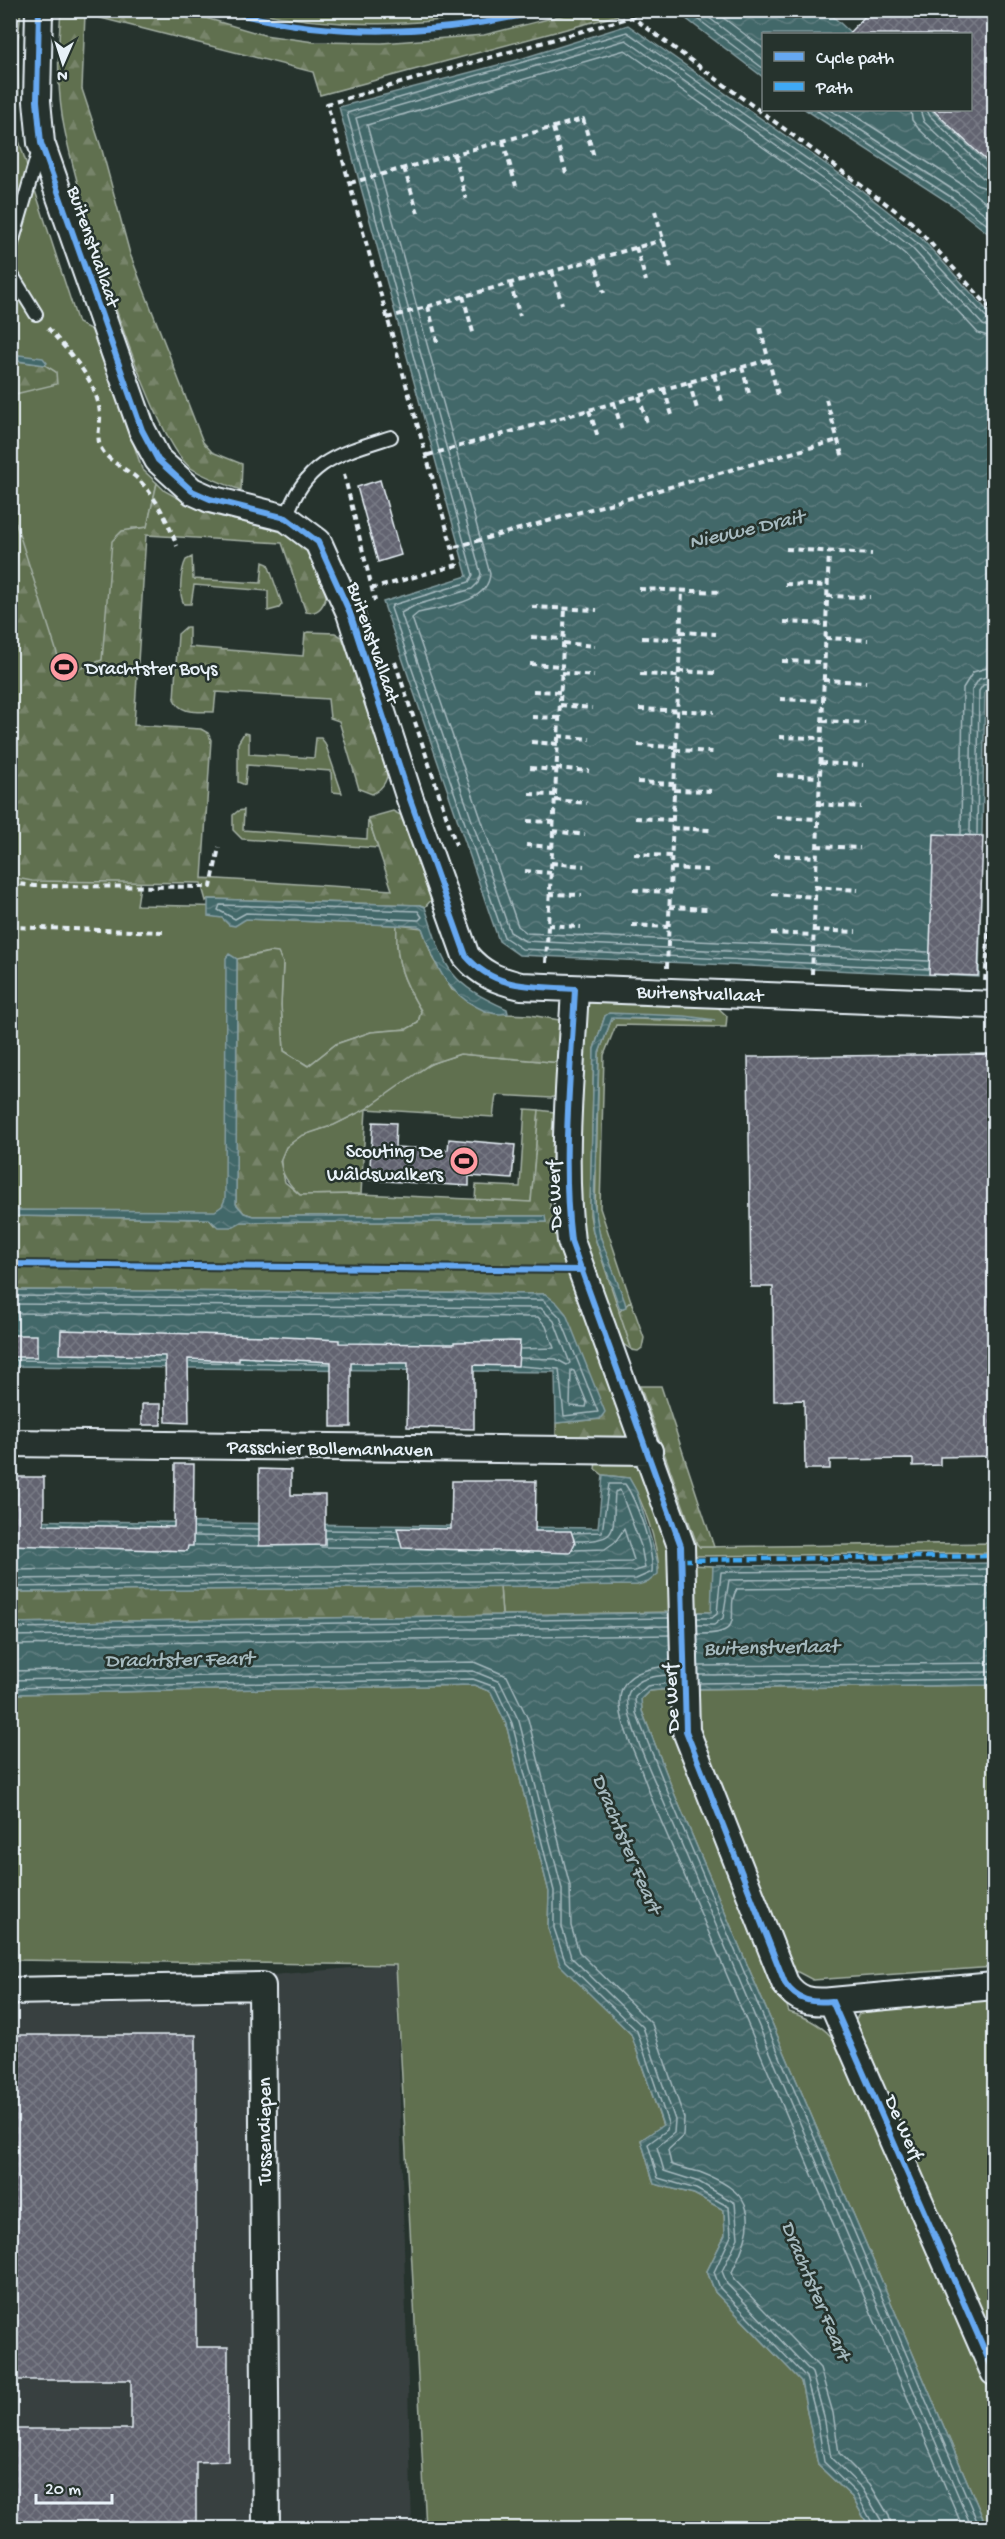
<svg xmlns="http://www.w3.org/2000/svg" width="1005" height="2539" viewBox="0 0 1005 2539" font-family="'Gochi Hand',sans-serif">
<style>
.built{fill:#384141}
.green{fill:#606f50;stroke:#a4b0a4;stroke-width:1.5}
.forest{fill:url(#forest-firs);stroke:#a4b0a4;stroke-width:1.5}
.water{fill:url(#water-waves);stroke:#859ea2;stroke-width:1.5}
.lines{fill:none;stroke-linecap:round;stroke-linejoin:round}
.shore{stroke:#a6babf;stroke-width:1.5}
.building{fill:url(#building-cross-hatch);stroke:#e8f1f8;stroke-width:1.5}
.service-casing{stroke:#e8f1f8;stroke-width:16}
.minor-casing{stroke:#e8f1f8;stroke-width:30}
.path{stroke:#e8f1f8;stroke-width:4;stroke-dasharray:6 4.5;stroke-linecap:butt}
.service{stroke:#26332d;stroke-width:12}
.minor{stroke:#26332d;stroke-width:26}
.quiet{stroke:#3fa9f5;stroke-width:4.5;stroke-dasharray:9 4.5;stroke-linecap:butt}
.cycleway-casing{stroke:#26332d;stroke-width:10}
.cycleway{stroke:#66a8f1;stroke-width:6}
.labels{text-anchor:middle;stroke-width:5;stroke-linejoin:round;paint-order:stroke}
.street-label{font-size:20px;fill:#e8f1f8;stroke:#26332d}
.poi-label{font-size:20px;fill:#e8f1f8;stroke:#26332d;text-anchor:start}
.water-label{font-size:21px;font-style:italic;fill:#a6babf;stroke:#26332d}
</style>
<defs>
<pattern id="forest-firs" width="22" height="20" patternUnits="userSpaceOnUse" patternTransform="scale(1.5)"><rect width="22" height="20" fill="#606f50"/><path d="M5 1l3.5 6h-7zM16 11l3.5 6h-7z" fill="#77846a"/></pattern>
<pattern id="water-waves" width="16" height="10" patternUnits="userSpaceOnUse" patternTransform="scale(1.5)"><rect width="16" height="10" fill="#436769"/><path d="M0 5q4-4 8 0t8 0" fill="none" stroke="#5e7d7f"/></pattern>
<pattern id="building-cross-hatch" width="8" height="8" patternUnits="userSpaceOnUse" patternTransform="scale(1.5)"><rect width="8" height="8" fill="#626370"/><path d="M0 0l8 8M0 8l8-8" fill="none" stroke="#787a85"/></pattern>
</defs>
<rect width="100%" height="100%" fill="#26332d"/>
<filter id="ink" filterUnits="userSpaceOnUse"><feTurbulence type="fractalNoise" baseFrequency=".0167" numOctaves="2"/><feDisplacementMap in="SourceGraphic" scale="12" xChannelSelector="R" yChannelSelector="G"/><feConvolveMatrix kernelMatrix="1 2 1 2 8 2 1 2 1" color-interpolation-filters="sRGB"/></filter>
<g filter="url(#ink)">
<!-- built -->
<path class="built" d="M 396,1964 L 412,2528 L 11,2528 L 11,1998 Z"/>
<!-- green -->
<path class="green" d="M 21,10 L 18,40 L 19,141 L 78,323 L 96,332 L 142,469 L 157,483 L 147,528 L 132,528 L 111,761 L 159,765 L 137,905 L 243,907 L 245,919 L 397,925 C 395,962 403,980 421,1011 L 418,1023 L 407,1029 L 371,1032 L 336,1044 L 308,1066 L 284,1051 L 281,1005 L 283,963 L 270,952 L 244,957 L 247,1234 L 11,1229 L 10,11 Z
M 248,11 L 248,10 L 509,11 C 415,26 343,30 248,11 Z
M 192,557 L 193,579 L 261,583 L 263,562 L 268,564 L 282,604 L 279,608 L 268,611 L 268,591 L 194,585 L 191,604 L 184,604 C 178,594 181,570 186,560 Z
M 244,733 L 249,734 L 249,754 L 314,758 L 316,738 L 321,738 L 325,743 L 342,793 L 332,792 L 331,771 L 247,765 L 245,785 L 238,782 L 238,743 Z
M 244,810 L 243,830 L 367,839 L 368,818 L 378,848 L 242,839 L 233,830 L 233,815 L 238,811 Z
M 592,1001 L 714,1004 L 727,1016 L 726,1027 L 616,1025 L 604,1055 L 600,1208 L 631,1301 L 626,1307 L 600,1236 L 595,1212 L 599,1053 L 612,1018 L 712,1022 L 605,1016 L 594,1049 L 590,1215 L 593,1232 L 632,1350 L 617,1340 L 587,1258 L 576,1210 L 584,1008 Z
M 460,1054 L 563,1063 L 558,1095 L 551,1098 L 496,1095 L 493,1117 L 366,1109 L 361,1194 L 300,1195 C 287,1183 273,1165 286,1147 C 297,1133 320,1131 335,1124 C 370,1109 397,1083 429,1065 C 438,1060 450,1058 460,1054 Z
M 525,1109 L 539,1110 L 531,1202 L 475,1200 L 476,1185 L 520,1187 Z
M 640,1386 L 700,1547 L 994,1543 L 994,1553 L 692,1556 L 634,1387 Z
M 596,1461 L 640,1463 L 671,1545 L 674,1612 L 502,1615 L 500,1586 L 637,1585 L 659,1569 C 656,1538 644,1504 629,1478 L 603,1475 L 595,1469 Z
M 690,1565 L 713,1566 L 712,1612 L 692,1612 Z
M 474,1685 L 491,1692 L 506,1724 L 549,1892 L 548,1929 L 604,2007 L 631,2034 L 663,2126 L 641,2140 L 654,2184 L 694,2194 L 724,2210 L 725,2235 L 707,2271 L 715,2292 L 801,2381 L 818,2465 L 852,2497 L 870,2528 L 426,2528 L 396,1965 L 11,1960 L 10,1694 Z
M 994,1685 L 994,1967 L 813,1980 L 792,1969 L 697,1735 L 693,1689 Z
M 673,1689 L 789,2012 C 809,2018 823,2026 836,2042 L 994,2401 L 994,2528 L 987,2528 L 674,1793 L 642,1711 L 641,1699 L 649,1691 Z
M 994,1999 L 994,2344 L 855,2021 L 860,2012 Z"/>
<!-- forest -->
<path class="forest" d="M 628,10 L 630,12 L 320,95 L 313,72 L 85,14 L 82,89 L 102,150 L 130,254 L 203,442 L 212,452 L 242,464 L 241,490 C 231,487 199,474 191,468 C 149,439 70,173 62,115 C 57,81 58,45 61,11 L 182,11 L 264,35 L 314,42 L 382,43 L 484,35 L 580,11 Z
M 11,360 L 45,365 L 56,372 L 57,384 L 11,395 Z
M 157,483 L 165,491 L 203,512 L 286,533 L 308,549 L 327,592 C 325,603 320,615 306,612 L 282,543 L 146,535 L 134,725 L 201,729 L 208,733 L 211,740 L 202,878 L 392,890 L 368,818 L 393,811 L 408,819 L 433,898 L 425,907 L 420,905 L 208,899 L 206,901 L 201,883 L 32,881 L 11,877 L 10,663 L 17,554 L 11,553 L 10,505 L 64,675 L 102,660 L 112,541 L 122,531 L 147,527 Z
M 186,627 L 189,627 L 189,647 L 303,656 L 305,633 L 308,632 L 335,633 L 342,637 L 388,766 C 388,778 385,788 372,794 L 359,789 L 339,721 L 330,718 L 328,699 L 216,692 L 214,712 C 198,711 181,715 174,699 L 178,634 Z
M 397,925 L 422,928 L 433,959 L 452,990 L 506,1014 L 530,1015 L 565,1021 L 563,1063 L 460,1054 L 430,1064 L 366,1109 L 334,1125 L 301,1136 L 286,1147 L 280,1161 L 285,1182 L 300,1195 L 361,1194 L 531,1202 L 539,1110 L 554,1112 L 550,1208 L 559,1209 L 628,1435 L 623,1441 L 556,1441 L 556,1423 L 600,1419 L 545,1294 L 11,1290 L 11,1216 L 209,1219 L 214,1225 L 241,1222 L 546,1222 L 544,1216 L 253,1216 L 244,1213 L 236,1204 L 237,959 L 270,952 L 278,953 L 283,963 L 281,1005 L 284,1051 L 308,1066 L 336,1044 L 371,1032 L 407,1029 L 418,1023 L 421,1011 C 403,980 395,962 397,925 Z
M 631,1301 L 644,1338 L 642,1348 L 638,1351 L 632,1350 L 619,1312 Z
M 640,1386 L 661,1386 L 714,1547 L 700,1547 L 697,1544 Z
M 500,1586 L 502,1615 L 11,1623 L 10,1592 Z"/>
<!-- water -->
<path class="water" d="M 676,11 L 827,11 L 852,34 L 764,34 L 763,77 Z
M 628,25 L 851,182 L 920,237 L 994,318 L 994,688 L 985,691 L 979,977 L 519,955 L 499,941 L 383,602 L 467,576 L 339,107 L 517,60 Z
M 806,110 L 931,110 L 994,170 L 994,238 L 951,204 Z
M 11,354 L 43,358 L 47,363 L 45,365 L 11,360 Z
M 208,899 L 420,905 L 425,907 C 445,968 446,982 507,1009 L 508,1013 C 498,1016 486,1012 477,1007 C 444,991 434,961 422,928 L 418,926 L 246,919 L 235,926 L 229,925 L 222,918 L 208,916 Z
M 229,954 L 237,959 L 236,1204 L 244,1213 L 253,1216 L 545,1216 L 546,1222 L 241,1222 L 232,1227 L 218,1227 L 209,1219 L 11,1216 L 11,1210 L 215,1211 L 222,1206 L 225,1199 L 226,958 Z
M 609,1013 L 685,1016 L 715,1020 L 612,1018 L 599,1053 L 594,1203 L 600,1236 L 625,1302 L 626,1307 L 620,1309 L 593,1232 L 590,1206 L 594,1049 L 605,1016 Z
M 11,1290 L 545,1294 L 557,1303 L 566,1314 L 605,1412 L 600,1419 L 556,1423 L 555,1372 L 11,1366 Z
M 603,1475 L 629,1478 L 637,1492 L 658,1563 L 658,1574 L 648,1582 L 637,1585 L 11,1592 L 11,1520 L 598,1528 Z
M 994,1563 L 994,1685 L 669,1689 L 649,1691 L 641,1699 L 642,1711 L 674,1793 L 987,2528 L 870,2528 L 852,2497 L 818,2465 L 801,2381 L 715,2292 L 707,2271 L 725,2235 L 724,2210 L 694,2194 L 654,2184 L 641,2140 L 663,2125 L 631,2034 L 560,1965 L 548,1929 L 549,1892 L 506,1724 L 491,1692 L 474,1685 L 11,1694 L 10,1623 L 711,1612 L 713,1566 Z"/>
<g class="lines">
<!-- shore -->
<path class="shore" d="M 686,10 L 764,69
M 699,10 L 764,60
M 713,10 L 764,49
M 816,110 L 954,199 L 994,230
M 830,110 L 958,193 L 994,221
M 846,110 L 963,185 L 994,209
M 911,110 L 912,120 L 918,128 L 977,185 L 994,191
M 920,110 L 924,122 L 983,178 L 994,182
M 927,110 L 930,116 L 988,172 L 994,174
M 961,834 L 963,688 L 973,672 L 994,666
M 970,834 L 972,690 L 979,679 L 994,675
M 977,834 L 979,691 L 983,685 L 994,683
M 220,905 L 418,911 L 422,917 L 419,920 L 246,913 L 235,919 L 218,910 Z
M 928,952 L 527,933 L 518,926 L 412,618 L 418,613 C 441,607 488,604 490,574 L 367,125 L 625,50 L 838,200 L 905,254 L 978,333 L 994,338
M 928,961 L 525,941 L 510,932 L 401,613 L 416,605 L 472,589 L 478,583 L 481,574 L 356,118 L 626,40 L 843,193 L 911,247 L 983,325 L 994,329
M 928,969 L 522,949 L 504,937 L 391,608 L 393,605 L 469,582 L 473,575 L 347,113 L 627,32 L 847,187 L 916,242 L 988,319 L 994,321
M 10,1296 L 543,1300 L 560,1317 L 598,1412 L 564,1416 L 559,1369 L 520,1366
M 10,1304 L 541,1308 L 554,1321 L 570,1363 L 567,1365 L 556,1359 L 520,1358
M 10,1313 L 538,1317 L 546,1326 L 554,1348 L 521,1349
M 10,1360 L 164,1362
M 190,1362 L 330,1364
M 571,1370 L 574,1371 L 587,1403 L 586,1407 L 570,1406 Z
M 195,1528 L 258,1529
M 326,1530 L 396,1531
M 195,1536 L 258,1537
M 326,1538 L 398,1539
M 195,1545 L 258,1546
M 321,1547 L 400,1548
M 10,1570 L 631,1562 L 634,1560 L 624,1529 L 615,1542 L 605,1549 L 573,1550
M 10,1579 L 635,1571 L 645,1568 L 641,1546 L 620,1490 L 615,1492 C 612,1531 621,1541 576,1541
M 10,1587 L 636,1579 L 652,1572 C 654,1551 637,1501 625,1484 L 609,1484 L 602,1532 L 573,1533
M 697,1618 L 712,1618 L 717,1614 L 721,1572 L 994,1569
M 697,1625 L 714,1625 L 723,1618 L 729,1580 L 994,1577
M 10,1628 L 669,1618
M 698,1634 C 751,1635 723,1610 737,1589 L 994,1586
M 10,1636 L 669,1626
M 10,1645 L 669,1635
M 670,1666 C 611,1670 613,1699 631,1745 C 639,1764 646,1783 653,1802 L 963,2528
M 699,1666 L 994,1663
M 10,1671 L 474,1662 L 507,1676 L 528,1719 L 570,1886 L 571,1926 L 579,1952 L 652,2024 L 684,2118 L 683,2136 L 668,2150 L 671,2164 C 680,2169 692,2169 702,2173 C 759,2195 756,2222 732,2272 L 734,2279 L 820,2368 L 833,2413 L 839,2453 L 870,2484 L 889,2516 L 892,2528
M 670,1675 C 655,1676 638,1677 629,1692 C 620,1709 654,1779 662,1798 L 972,2528
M 699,1675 L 994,1672
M 10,1680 L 473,1671 L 500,1682 L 519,1721 L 562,1889 L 562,1927 L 571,1957 L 643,2027 L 675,2120 L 674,2133 L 657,2147 L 664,2171 L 699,2182 L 735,2203 L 738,2238 L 722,2271 L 727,2284 L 812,2373 L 824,2416 L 831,2458 L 862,2488 L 881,2520 L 883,2528
M 670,1683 L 647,1686 L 635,1697 L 636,1713 L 669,1795 L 980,2528
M 699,1683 L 994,1679
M 10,1688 L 473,1679 L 495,1687 L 512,1723 L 554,1891 L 554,1928 L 565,1961 L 637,2031 L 668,2123 L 667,2130 L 648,2144 L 658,2178 L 696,2189 L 729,2207 L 731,2236 L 714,2272 L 720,2288 L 806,2377 L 817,2418 L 824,2462 L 856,2493 L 875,2528"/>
</g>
<!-- building -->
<path class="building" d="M 871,10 L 981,10 L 994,23 L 994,168 L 933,110 L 970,110 L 970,34 L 848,34 Z
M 380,480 L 401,555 L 378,562 L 357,487 Z
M 934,834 L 983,836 L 978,976 L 929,974 Z
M 994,1054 L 994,1456 L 940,1457 L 940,1465 L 913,1466 L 913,1459 L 830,1460 L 830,1469 L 805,1469 L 804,1400 L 774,1401 L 773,1287 L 751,1287 L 748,1057 Z
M 373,1122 L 396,1123 L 395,1147 L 448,1150 L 449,1139 L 515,1145 L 512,1179 L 469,1176 L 469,1186 L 369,1180 Z
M 61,1330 L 267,1336 L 339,1340 L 339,1343 L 454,1344 L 454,1342 L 520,1341 L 518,1366 L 474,1365 L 474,1429 L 407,1427 L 408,1363 L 351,1363 L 351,1427 L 331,1427 L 331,1362 L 239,1357 L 239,1361 L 188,1359 L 189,1423 L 166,1422 L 165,1356 L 60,1354 Z
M 10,1335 L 37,1335 L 37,1357 L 10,1357 Z
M 142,1404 L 161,1404 L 161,1425 L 142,1425 Z
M 175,1464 L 194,1464 L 193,1546 L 188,1546 L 187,1551 L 10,1545 L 10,1477 L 44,1477 L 44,1525 L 174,1527 Z
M 259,1469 L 291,1470 L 291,1495 L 325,1495 L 325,1545 L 259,1546 Z
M 452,1481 L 536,1481 L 535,1531 L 571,1531 L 575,1543 L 570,1553 L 402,1548 L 397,1528 L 451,1529 Z
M 10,2035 L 196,2035 L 196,2347 L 228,2347 L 228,2461 L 196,2462 L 196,2529 L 10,2529 L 10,2429 L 131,2429 L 131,2380 L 10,2380 Z"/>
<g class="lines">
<!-- service casing -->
<g class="service-casing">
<path id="service" d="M 10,250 L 39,150
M 10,272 L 36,314
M 286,518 C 305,461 338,454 391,437"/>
</g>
<!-- minor casing -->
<g class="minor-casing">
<path id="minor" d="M 39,10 L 37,101 L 41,143 L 142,430 L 158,460 L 192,491 L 210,499 L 286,518 L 318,542 L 350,613 L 410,799 L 466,956 C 482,975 497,980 521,986 L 994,1005
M 575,989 C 571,1072 561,1158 571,1241 L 681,1546 L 686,1731 L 785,1983 C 797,2001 811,2003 832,2001 L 994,2372
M 10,1443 L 649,1451
M 10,1991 L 262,1986 L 266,2528
M 832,2001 L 994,1986"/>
</g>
<!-- path -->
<path class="path" d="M 553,128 L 566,173
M 503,141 L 516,186
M 454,155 L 466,199
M 404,168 L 418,213
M 350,183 L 583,119 L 594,157
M 655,211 L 672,271
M 636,247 L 646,281
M 594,259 L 604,293
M 552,271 L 562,304
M 510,283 L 520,316
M 463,296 L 474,336
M 428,306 L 438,346
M 387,318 L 663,240
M 48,328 C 69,353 97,379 100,414 C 101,424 96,435 100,446 C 107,462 126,468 138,479 C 157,498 168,522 177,546
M 760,328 L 778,395
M 742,367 L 749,393
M 714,375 L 722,401
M 689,382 L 697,409
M 664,389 L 672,415
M 639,396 L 647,423
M 826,399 L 843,458
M 614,403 L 622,430
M 589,410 L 598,437
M 428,455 L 768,360
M 344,474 L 375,601
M 455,547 L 838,440
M 786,549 L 872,554
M 785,584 L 827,586
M 371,589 L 457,565 L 327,104 L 632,17 L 911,222 L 994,312
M 639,589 L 722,592
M 827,596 L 870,597
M 532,607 L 597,610
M 784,622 L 826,624
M 680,632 L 716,634
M 531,637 L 563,639
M 642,638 L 679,639
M 825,638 L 868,640
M 563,643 L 595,646
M 782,661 L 824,662
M 395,662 L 456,845
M 530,664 L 562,666
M 678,671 L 715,673
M 562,673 L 594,676
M 640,674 L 678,676
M 823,680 L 866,682
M 533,691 L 561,692
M 780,699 L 823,701
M 560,705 L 592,708
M 639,709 L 714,712
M 532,717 L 559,718
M 822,721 L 865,723
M 558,736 L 590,739
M 779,737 L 821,738
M 531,742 L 558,744
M 638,745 L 675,747
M 675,750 L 713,752
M 820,763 L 863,765
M 530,768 L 556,770
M 556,768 L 589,771
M 777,775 L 820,777
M 637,782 L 674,784
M 674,790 L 711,791
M 529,794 L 555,795
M 555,800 L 587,803
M 818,804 L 861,807
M 776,817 L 818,819
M 635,818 L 672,820
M 527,821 L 554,822
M 672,828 L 710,830
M 553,831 L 585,835
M 526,845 L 552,847
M 817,846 L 860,848
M 634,854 L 671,856
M 774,855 L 816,857
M 551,863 L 584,866
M 671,868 L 708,870
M 525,871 L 551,873
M 10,883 L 35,886 L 211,887 L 219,847
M 815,887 L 858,890
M 633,890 L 670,892
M 549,894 L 582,895
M 772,894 L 815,897
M 669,907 L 707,909
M 548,925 L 581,927
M 632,925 L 668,927
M 10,927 L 164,932
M 813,930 L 856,932
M 771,933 L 813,935
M 546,963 L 565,609
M 667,968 L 682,591
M 812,974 L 829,551
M 985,981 L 989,928 L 994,926"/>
<!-- service -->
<use href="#service" class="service"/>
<!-- minor -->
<use href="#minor" class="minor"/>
<!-- quiet -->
<path class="quiet" d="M 682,1560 L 994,1556"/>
<!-- cycleway casing -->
<g class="cycleway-casing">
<path id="cycleway" d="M 39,10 L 37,101 L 41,143 L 142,430 L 158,460 L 192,491 L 210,499 L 286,518 L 318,542 L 350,613 L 410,799 L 466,956 C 495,990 534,986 575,989 C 571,1072 561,1158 571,1241 L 681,1546 L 686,1731 L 785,1983 C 797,2001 811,2003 832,2001 L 994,2372
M 225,10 C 323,39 444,36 543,10
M 10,1264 L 583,1270"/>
</g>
<!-- cycleway -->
<use href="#cycleway" class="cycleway"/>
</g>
</g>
<!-- icons -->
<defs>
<g id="stadium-disc" transform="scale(1.5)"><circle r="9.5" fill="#ff9aa2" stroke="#26332d"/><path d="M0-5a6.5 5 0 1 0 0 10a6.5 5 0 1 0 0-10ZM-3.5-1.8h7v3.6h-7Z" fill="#111"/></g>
</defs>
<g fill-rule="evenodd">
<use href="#stadium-disc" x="64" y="667"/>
<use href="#stadium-disc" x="464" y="1161"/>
</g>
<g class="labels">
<!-- street labels -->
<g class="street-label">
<text transform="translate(95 246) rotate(71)" y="7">Buitenstvallaat</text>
<text transform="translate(375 642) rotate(71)" y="7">Buitenstvallaat</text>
<text transform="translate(700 992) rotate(2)" y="7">Buitenstvallaat</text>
<text transform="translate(553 1195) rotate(-92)" y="7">De Werf</text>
<text transform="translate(330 1447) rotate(1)" y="7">Passchier Bollemanhaven</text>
<text transform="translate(670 1698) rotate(-93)" y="7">De Werf</text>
<text transform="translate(905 2127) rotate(66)" y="7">De Werf</text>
<text transform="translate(263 2131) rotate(-90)" y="7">Tussendiepen</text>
</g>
<!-- poi labels -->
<g class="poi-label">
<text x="85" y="674">Drachtster Boys</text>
<text x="443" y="1157" text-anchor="end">Scouting De<tspan x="443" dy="23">Wâldswalkers</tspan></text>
</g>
<!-- water labels -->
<g class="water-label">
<text transform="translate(746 528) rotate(-13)" y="7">Nieuwe Drait</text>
<text transform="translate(771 1646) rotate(-1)" y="7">Buitenstverlaat</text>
<text transform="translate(179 1658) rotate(-1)" y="7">Drachtster Feart</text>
<text transform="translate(628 1843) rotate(67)" y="7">Drachtster Feart</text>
<text transform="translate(817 2290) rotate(67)" y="7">Drachtster Feart</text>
</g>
</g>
<!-- margin -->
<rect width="1005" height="2539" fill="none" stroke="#26332d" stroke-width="36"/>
<rect x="18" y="18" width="969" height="2503" fill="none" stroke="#e8f1f8" stroke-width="2" filter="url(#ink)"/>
<!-- legend -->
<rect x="762" y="33" width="210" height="78" fill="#26332d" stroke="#747f7e" stroke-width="1.5"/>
<rect x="774" y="52" width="30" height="9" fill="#66a8f1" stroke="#747f7e" stroke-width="1.5"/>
<text x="816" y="63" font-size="18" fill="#e8f1f8">Cycle path</text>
<rect x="774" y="82" width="30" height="9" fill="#3fa9f5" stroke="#747f7e" stroke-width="1.5"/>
<text x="816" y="93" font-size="18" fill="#e8f1f8">Path</text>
<!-- north arrow -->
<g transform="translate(63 63) rotate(183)" stroke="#26332d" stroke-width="4.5" paint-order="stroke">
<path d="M0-4.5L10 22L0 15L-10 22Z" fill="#e8f1f8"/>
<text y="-9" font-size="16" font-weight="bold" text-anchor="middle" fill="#e8f1f8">N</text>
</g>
<!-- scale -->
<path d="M36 2494v9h76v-9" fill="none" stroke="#e8f1f8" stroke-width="3"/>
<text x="45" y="2494" font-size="18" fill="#e8f1f8" stroke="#26332d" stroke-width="4.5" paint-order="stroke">20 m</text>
</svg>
